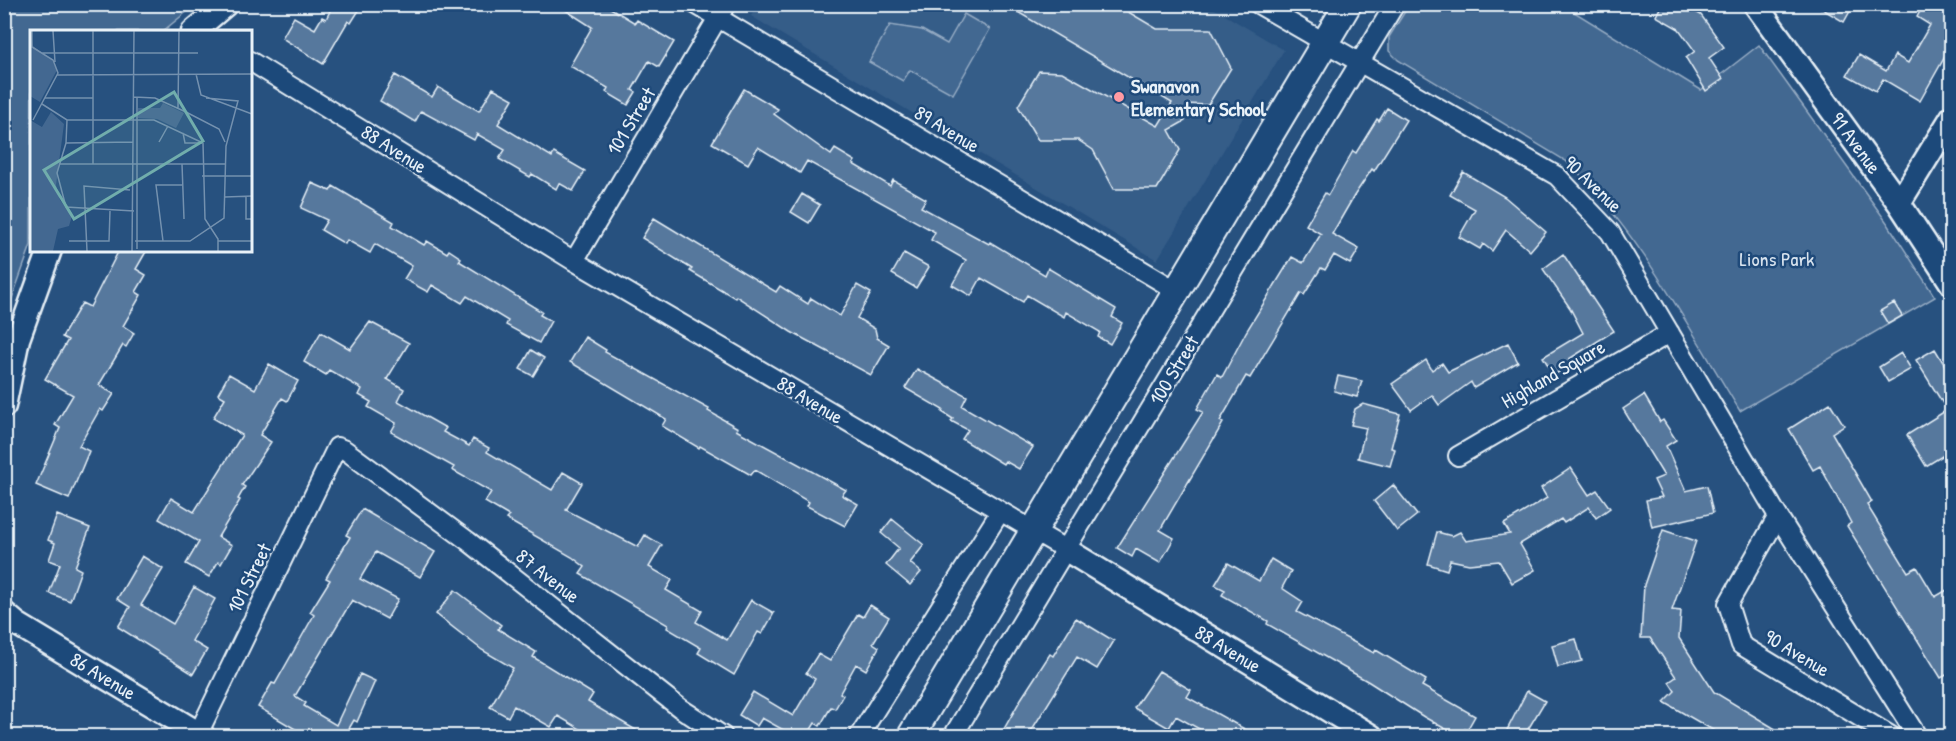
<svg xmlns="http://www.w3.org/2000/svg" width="1956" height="741" viewBox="0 0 1956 741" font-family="'Patrick Hand',sans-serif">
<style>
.built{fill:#355d88}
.green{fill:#436891;stroke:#96acc4;stroke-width:1.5}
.building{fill:#57789d;stroke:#e8f1f8;stroke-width:1.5}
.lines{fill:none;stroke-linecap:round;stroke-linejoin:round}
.minor-casing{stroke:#e8f1f8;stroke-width:22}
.tertiary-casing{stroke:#e8f1f8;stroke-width:27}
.secondary-casing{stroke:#e8f1f8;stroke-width:30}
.minor{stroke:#1f4a7a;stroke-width:18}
.tertiary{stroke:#1f4a7a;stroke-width:22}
.secondary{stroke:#1f4a7a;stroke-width:26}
.poi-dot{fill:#ff9aa2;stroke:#1f4a7a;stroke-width:2}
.labels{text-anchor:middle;stroke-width:5;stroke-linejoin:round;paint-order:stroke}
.poi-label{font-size:20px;font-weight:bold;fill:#e8f1f8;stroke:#1f4a7a;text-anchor:start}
.street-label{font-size:20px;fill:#e8f1f8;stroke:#1f4a7a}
.park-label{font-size:20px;fill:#d8e3ee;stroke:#1f4a7a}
.inset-road{fill:none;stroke:#7491af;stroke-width:1.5}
.view{fill:#71adac;fill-opacity:0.15;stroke:#71adac;stroke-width:3}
.inset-edge{fill:none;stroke:#e8f1f8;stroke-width:3}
</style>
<rect width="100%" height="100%" fill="#27517f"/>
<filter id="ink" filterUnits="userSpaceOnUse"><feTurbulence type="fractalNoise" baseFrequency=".0167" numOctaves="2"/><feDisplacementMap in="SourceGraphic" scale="12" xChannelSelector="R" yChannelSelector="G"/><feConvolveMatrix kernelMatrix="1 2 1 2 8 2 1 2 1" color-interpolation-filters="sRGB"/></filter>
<g filter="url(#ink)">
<!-- built -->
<path class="built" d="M 758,4 L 1208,5 L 1284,50 L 1157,260 L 751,16 Z"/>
<!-- green -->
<path class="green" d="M 5,4 L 195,5 L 163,31 L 32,32 L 31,245 L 5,318 Z
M 1409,5 L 1563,5 L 1701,90 L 1759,45 L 1888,224 L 1935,297 L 1740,411 C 1687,325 1639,232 1566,161 L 1398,60 L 1389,51 L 1389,37 Z
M 964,14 L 990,29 L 953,94 L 910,70 L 903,81 L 869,62 L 890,25 L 922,30 L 947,44 Z"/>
<!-- building -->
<path class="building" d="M 320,4 L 363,4 L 351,23 L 348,21 L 323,64 L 282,38 L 294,17 L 315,29 L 322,17 L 326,19 L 330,11 Z
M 556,4 L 604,4 L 635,23 L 637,20 L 674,42 L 659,67 L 649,61 L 632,90 L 636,92 L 628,105 L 606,92 L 608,88 L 570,66 L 592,27 Z
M 1004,4 L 1115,4 L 1157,29 L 1211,29 L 1231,68 L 1208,105 L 1187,104 L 1185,121 L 1169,130 L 1180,150 L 1157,189 L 1114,189 L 1093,150 L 1078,140 L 1038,140 L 1018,106 L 1039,71 L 1062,72 L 1158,126 L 1172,103 Z
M 1662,4 L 1682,4 L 1701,15 L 1724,47 L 1709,58 L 1723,79 L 1706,91 L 1686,58 L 1695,51 L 1679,29 L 1656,16 Z
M 1814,4 L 1854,4 L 1844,22 Z
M 1924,4 L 1952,4 L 1952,44 L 1920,101 L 1883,79 L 1876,91 L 1847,75 L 1859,55 L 1886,71 L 1895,55 L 1908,63 L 1930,25 L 1917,17 Z
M 395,75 L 432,97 L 438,87 L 479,111 L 493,88 L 513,99 L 498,124 L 552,157 L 554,153 L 585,171 L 573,191 L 559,183 L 556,189 L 532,174 L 530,177 L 499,159 L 505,150 L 477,134 L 474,140 L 421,111 L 415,122 L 380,101 Z
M 744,89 L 778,109 L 774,114 L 831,155 L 835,149 L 855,161 L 853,164 L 890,186 L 893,180 L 926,199 L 921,207 L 989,244 L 990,242 L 1045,275 L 1048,268 L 1116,309 L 1112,317 L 1122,323 L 1110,344 L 1098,337 L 1100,332 L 1066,312 L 1064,317 L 1027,295 L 1023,302 L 981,278 L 971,296 L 952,285 L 966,260 L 931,240 L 935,232 L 807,161 L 800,173 L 758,147 L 748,164 L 712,143 Z
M 1387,108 L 1406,120 L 1374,171 L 1372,169 L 1354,196 L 1332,234 L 1359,249 L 1350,264 L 1334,255 L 1325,270 L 1321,268 L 1304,295 L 1301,293 L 1250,378 L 1246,376 L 1220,421 L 1223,423 L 1160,530 L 1174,538 L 1160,563 L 1136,549 L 1132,557 L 1117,548 L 1203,412 L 1197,409 L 1217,374 L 1222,377 L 1246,332 L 1292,257 L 1303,263 L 1321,234 L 1306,225 L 1325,193 L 1328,195 L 1353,151 L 1356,153 L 1377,119 L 1379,121 Z
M 1463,172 L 1505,197 L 1546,232 L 1530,251 L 1506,230 L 1492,251 L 1483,244 L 1480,249 L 1459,237 L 1475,209 L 1450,195 Z
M 312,183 L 330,191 L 333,186 L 394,222 L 392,226 L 424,245 L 427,241 L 447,253 L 449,250 L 461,258 L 459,261 L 542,312 L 540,315 L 551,321 L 539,343 L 506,325 L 508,321 L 467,296 L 462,303 L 432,285 L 428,292 L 404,279 L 412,266 L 375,244 L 370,253 L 347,240 L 345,244 L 321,230 L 327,220 L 301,208 Z
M 802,194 L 820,205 L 809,223 L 791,212 Z
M 654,218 L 776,292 L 780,286 L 808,304 L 811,298 L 840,316 L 857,285 L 871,293 L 857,318 L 875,329 L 877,338 L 889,345 L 871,375 L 791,332 L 736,296 L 735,298 L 690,271 L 692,269 L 642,238 Z
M 119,250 L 147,250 L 136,269 L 146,275 L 136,292 L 141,295 L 123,326 L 134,333 L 126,347 L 123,345 L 99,385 L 114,394 L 103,411 L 100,409 L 79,446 L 89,451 L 69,499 L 36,485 L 60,428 L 55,425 L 73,395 L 45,379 L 68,340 L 62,337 L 82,303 L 90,307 Z
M 904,253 L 929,267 L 916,288 L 892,274 Z
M 1563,254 L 1614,331 L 1569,359 L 1572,364 L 1554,375 L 1543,357 L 1583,333 L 1570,308 L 1543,269 Z
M 1894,303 L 1902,316 L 1888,324 L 1880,311 Z
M 370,322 L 409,343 L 387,379 L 404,389 L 398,401 L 446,428 L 443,432 L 469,446 L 473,439 L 489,448 L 487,452 L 552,490 L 563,472 L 582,483 L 566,510 L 638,547 L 645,535 L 662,545 L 649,567 L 672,580 L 666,590 L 702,611 L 696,622 L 727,640 L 751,600 L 774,613 L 762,634 L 758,632 L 734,675 L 698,653 L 701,648 L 667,628 L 668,625 L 580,574 L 585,567 L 572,557 L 506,519 L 509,516 L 485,502 L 491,492 L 452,470 L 454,467 L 391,432 L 396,423 L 368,407 L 371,402 L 359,395 L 362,389 L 329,370 L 326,375 L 304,362 L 321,332 L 350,349 Z
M 585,337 L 606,350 L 605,352 L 709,409 L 708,411 L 738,428 L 736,430 L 846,490 L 842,495 L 858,504 L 845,526 L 807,506 L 809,502 L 755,470 L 751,475 L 700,446 L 699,448 L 662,426 L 666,419 L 570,362 Z
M 1508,343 L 1518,362 L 1474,388 L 1471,382 L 1439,405 L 1432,395 L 1411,410 L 1392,384 L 1426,360 L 1432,370 L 1442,363 L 1448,372 Z
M 1935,349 L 1952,377 L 1952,450 L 1926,466 L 1907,435 L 1947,410 L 1916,360 Z
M 531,350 L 544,358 L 533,376 L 520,369 Z
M 1901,353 L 1911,369 L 1888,382 L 1879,367 Z
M 269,364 L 298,381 L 287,401 L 282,398 L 260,435 L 271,442 L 242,485 L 245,487 L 238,499 L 240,500 L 218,537 L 232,545 L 221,564 L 218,562 L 209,577 L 186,564 L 199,542 L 159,519 L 171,498 L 194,512 L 242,435 L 213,418 L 225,398 L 218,394 L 229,374 L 255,389 Z
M 917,369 L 967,396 L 962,406 L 1033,447 L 1019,469 L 1005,461 L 1003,464 L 962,439 L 968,430 L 951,421 L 953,419 L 942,412 L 943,410 L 905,388 Z
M 1338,376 L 1362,381 L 1357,397 L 1334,391 Z
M 1644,395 L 1660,422 L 1663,420 L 1676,440 L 1666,446 L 1686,491 L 1707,486 L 1713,513 L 1652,527 L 1646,500 L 1662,497 L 1654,480 L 1664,476 L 1623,409 Z
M 1830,403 L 1844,425 L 1832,433 L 1872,502 L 1867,505 L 1908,572 L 1917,567 L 1935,597 L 1952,587 L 1952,672 L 1941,678 L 1847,526 L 1851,523 L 1820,466 L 1813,470 L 1789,429 Z
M 1363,404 L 1400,414 L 1391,448 L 1395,449 L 1390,466 L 1358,458 L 1366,428 L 1351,425 L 1355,409 Z
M 1571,468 L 1589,495 L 1597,490 L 1610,508 L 1596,518 L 1589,507 L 1564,523 L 1561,519 L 1520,544 L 1535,570 L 1512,583 L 1499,561 L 1469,564 L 1450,560 L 1447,570 L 1428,564 L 1437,532 L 1452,536 L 1460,532 L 1466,541 L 1510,534 L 1504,524 L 1547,498 L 1541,488 Z
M 1393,485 L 1417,515 L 1397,531 L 1374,501 Z
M 362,509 L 435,552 L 420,577 L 376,552 L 360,579 L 398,599 L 387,619 L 352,600 L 295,696 L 306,703 L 304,706 L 336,725 L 360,674 L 375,681 L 357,722 L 354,720 L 347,732 L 355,736 L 293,736 L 297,730 L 258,707 L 272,683 L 275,684 L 314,615 L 310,612 L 330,580 L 326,578 L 350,537 L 346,535 Z
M 57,515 L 90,528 L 75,567 L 81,570 L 70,601 L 49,593 L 60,564 L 49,560 L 55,543 L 48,540 Z
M 892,519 L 924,545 L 910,563 L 921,572 L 910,585 L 886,565 L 899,548 L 881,533 Z
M 1663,530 L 1696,541 L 1672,610 L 1681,611 L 1679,638 L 1714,692 L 1787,736 L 1723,736 L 1664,702 L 1675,691 L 1669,682 L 1676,677 L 1650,638 L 1641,638 L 1644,585 Z
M 142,556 L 163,569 L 141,605 L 173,624 L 194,587 L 215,599 L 192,641 L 207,650 L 193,674 L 118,627 L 130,607 L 117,599 Z
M 1271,559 L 1291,571 L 1282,588 L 1303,602 L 1297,612 L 1374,653 L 1376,650 L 1426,680 L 1422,686 L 1475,716 L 1467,730 L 1465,729 L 1460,736 L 1458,736 L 1424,717 L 1369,682 L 1267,624 L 1268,621 L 1222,595 L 1225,590 L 1215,585 L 1228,563 L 1259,581 Z
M 455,590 L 501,625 L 498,629 L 536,652 L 533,657 L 593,694 L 588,702 L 646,736 L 592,736 L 558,716 L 551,727 L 514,706 L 508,717 L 490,707 L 513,668 L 482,650 L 436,614 Z
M 870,605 L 889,617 L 873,643 L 879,647 L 866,670 L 856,664 L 840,693 L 843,695 L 835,709 L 831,707 L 820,726 L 815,723 L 807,736 L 794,736 L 762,718 L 757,726 L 739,715 L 753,692 L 793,716 L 815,679 L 806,673 L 818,654 L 830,661 L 858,614 L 863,617 Z
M 1076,618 L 1114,641 L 1097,669 L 1077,657 L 1028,736 L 1000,736 L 1021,699 L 1050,654 L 1053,656 Z
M 1576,639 L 1582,661 L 1558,667 L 1552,645 Z
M 1159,671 L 1191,690 L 1187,697 L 1257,736 L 1200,736 L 1203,731 L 1176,716 L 1169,728 L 1134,708 Z
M 1527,691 L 1545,701 L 1524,736 L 1504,736 Z"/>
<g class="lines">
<!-- minor casing -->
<g class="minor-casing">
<path id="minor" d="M 695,4 L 1177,291
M 1258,4 L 1557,176 L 1610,232 L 1778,516 L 1917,736
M 250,61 L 574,261 L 1065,549
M 574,261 L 726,4
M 1458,456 L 1670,333
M 1778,516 L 1728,604 L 1741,645 L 1891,736
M 197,736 L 337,447 L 345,450 L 468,541 L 680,708 L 723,736
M 859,736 L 1000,512
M 953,736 L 1395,4"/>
</g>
<!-- tertiary casing -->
<g class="tertiary-casing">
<path id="tertiary" d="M 1755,4 L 1899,203 L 1952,284
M 193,32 L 226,4
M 1899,203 L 1952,117
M 4,406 L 18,339 L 50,250
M 1065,549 L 1371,736
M 4,613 L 17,624 L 203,736"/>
</g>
<!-- secondary casing -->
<g class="secondary-casing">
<path id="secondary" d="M 911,736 L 1348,4"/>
</g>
<!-- minor -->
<use href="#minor" class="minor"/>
<!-- tertiary -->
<use href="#tertiary" class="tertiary"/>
<!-- secondary -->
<use href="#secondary" class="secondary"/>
</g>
</g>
<!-- markers -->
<circle class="poi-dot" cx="1119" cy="97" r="6"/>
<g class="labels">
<!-- poi labels -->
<g class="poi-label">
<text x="1131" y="93">Swanavon<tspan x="1131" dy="23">Elementary School</tspan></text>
</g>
<!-- street labels -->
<g class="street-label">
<text transform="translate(631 121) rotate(-59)" y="7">101 Street</text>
<text transform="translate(947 129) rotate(31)" y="7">89 Avenue</text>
<text transform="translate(1856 143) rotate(54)" y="7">91 Avenue</text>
<text transform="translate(394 149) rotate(32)" y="7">88 Avenue</text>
<text transform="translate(1593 184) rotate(44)" y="7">90 Avenue</text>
<text transform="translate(1174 370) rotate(-59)" y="7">100 Street</text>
<text transform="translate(1553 374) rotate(-30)" y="7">Highland Square</text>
<text transform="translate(810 400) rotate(31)" y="7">88 Avenue</text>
<text transform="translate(548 576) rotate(38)" y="7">87 Avenue</text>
<text transform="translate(249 578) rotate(-64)" y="7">101 Street</text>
<text transform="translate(1228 649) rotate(31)" y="7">88 Avenue</text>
<text transform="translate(1797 653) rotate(31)" y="7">90 Avenue</text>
<text transform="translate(103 676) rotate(31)" y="7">86 Avenue</text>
</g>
<!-- park labels -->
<g class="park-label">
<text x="1777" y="266">Lions Park</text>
</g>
</g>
<!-- overview -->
<g transform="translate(30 30)">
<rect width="222" height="222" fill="#27517f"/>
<path d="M 0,0 L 3,16 L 22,30 L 27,40 L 10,72 L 0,66 ZM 133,73 L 154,83 L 146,98 L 127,89 L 108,88 L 108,78 L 130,78 ZM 21,82 L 34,94 L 26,155 L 30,170 L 42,186 L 39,196 L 28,199 L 23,221 L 0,221 L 0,90 L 12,97 Z" fill="#436891"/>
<path class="inset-road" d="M 2,0 L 222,1M 2,0 L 2,17 L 23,30 L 28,43 L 3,90M 23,1 L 25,32M 11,23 L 168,23M 166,44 L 171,65 L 222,84M 27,45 L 222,44M 104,67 L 125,68 L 156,82 L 189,99 L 195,112M 107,67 L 107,219M 15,68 L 63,68M 12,74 L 37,90 L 124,90 L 173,113M 148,78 L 149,1M 37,90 L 36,113 L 27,143 L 36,177 L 104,181M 153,103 L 155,113 L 172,113M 129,112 L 138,96M 36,113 L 103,112M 173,113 L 175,189 L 188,209 L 188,222M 29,134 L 195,134M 63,134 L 63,0M 152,134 L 154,189M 172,146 L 222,146M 216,166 L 216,189 L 222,189M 195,167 L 222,166M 39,211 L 79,211 L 80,181M 105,211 L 160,211 L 194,188 L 196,116 L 208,71 L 176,68M 133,211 L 126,155 L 152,155M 188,211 L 222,211M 57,221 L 54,156 L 100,160M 102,222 L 104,0"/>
<path class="view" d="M 144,62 L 173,111 L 44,189 L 14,140 Z"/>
<rect width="222" height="222" class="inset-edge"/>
</g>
<!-- margin -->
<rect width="1956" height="741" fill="none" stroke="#1f4a7a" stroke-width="24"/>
<rect x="12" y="12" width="1932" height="717" fill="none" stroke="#e8f1f8" stroke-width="2" filter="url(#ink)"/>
</svg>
